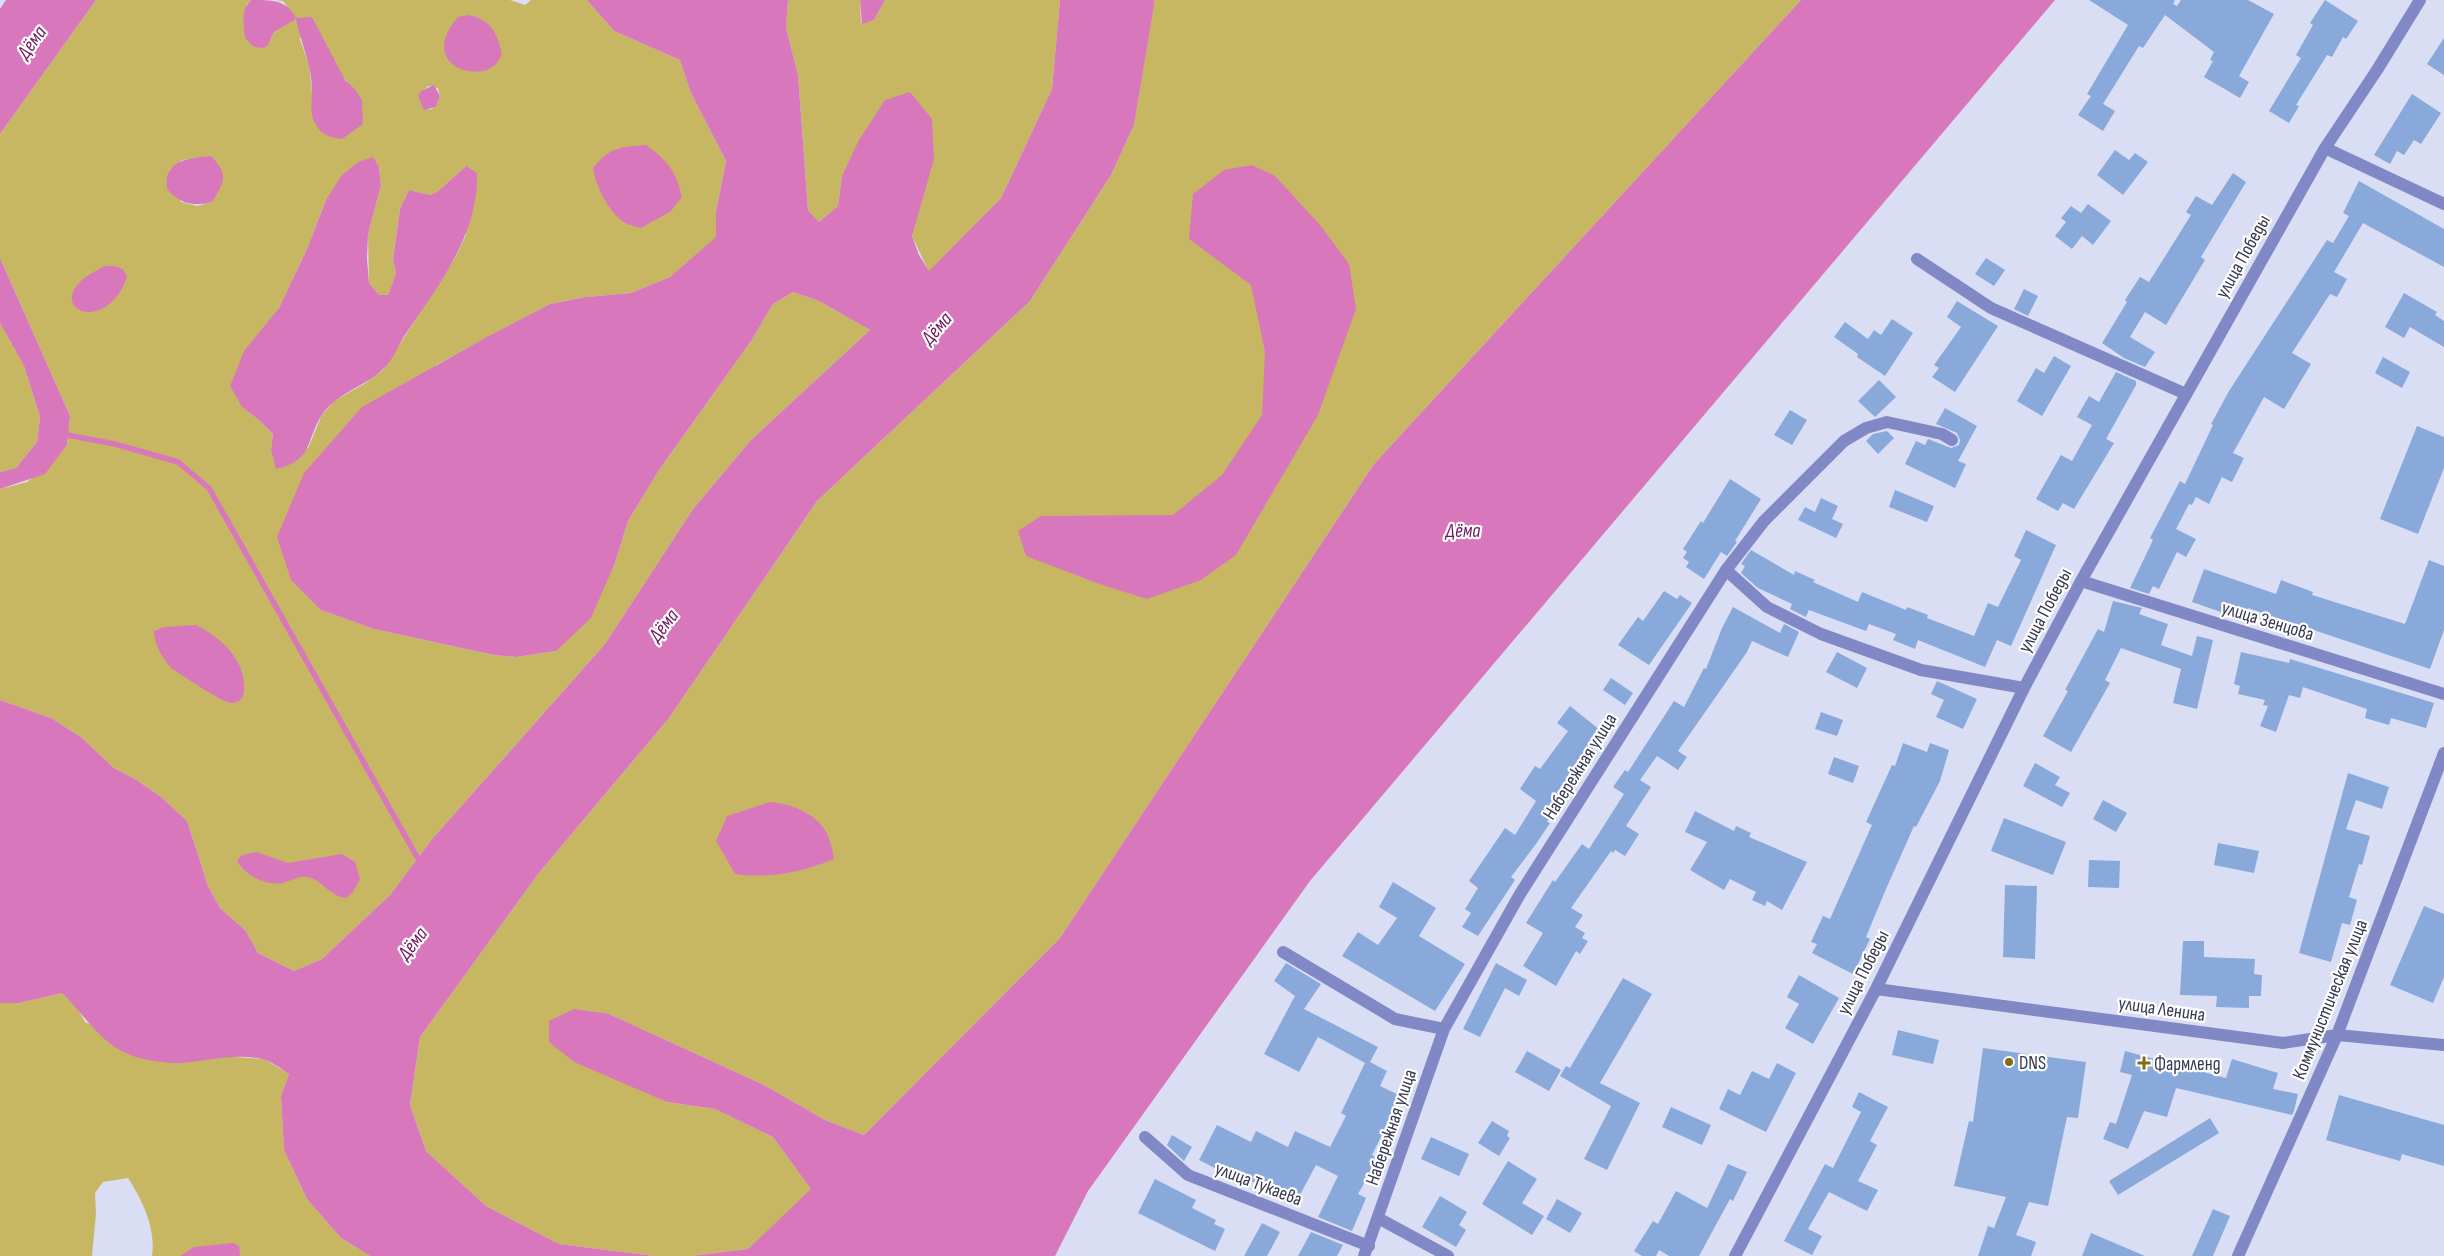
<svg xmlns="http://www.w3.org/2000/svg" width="2444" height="1256" viewBox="0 0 2444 1256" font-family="'Sofia Sans Condensed',sans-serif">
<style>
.green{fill:#c7b763;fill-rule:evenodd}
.water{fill:#d977bd}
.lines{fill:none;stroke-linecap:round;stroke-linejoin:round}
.stream{stroke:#d977bd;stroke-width:5.5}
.building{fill:#89a9da}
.minor{stroke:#8188c6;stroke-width:12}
.poi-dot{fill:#806f0e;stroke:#fff;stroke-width:2}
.labels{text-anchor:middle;stroke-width:4.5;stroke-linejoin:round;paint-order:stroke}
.street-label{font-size:19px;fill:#35384f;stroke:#fff}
.poi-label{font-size:19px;fill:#35384f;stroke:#fff;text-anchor:start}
.water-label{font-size:20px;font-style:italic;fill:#70185d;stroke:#fff}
</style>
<rect width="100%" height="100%" fill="#dadef5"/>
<!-- green -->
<path class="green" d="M 96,0 L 251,0 L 247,4 L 245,38 L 268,45 L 274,32 L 296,18 L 283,1 L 276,0 L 510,0 L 525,5 L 531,0 L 587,0 L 614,31 L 680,60 L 691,93 L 726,161 L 716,212 L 717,237 L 670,277 L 631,293 L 586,297 L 550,304 L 436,365 L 321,610 L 374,629 L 494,655 L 516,657 L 556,651 L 615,563 L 628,521 L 659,470 L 751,341 L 773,304 L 793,292 L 819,301 L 870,330 L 751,440 L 693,509 L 605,644 L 433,838 L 390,895 L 322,959 L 294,971 L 258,953 L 246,931 L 220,908 L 208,886 L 187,821 L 161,797 L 135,779 L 114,768 L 81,737 L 51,718 L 0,700 L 0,489 L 27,482 L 56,458 L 67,445 L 70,416 L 0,258 L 0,134 ZM 312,17 C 324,41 333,71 354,88 L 312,93 L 309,65 L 300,39 ZM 428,86 L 438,88 L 440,96 L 436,107 L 429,110 L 418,96 ZM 211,156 L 212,202 L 197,206 L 181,202 L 169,170 L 182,160 ZM 466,166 L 466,235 L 455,258 L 384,369 L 364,384 L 334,401 L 322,415 L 308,448 L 271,450 L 273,434 L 260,421 L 242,407 L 263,329 L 279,308 L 307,249 L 326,200 L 379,167 L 381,185 L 368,234 L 369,283 L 379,295 L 388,295 L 396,273 L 393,258 L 400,209 L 409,190 L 430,195 L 437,192 Z
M 788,0 L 860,0 L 861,23 L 874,20 L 885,0 L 1060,0 L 1052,89 L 1001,198 L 929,272 L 912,236 L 919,207 L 842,176 L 838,206 L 819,222 L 808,210 L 798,75 L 786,28 Z
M 1154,0 L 1801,0 L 1374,464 L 1060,938 L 864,1135 L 825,1120 L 764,1085 L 609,1014 L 667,1102 L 715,1109 L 773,1137 L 812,1190 L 748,1249 L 691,1256 L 655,1256 L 559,1244 L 486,1206 L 426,1151 L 410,1105 L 420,1037 L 538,874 L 669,718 L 817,501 L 1030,301 L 1111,175 L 1134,125 Z
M 0,323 L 24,366 L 40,417 L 37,442 L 16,468 L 0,472 Z
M 62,993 L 78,1009 L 85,1022 L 180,1063 L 222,1056 L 264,1059 L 289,1074 L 281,1096 L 284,1150 L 307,1199 L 341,1238 L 370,1256 L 152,1256 C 156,1229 143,1201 128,1178 L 103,1182 L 95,1193 L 96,1214 L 92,1256 L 0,1256 L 0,1003 L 19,1003 Z"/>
<!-- water -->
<path class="water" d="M 6,0 L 96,0 L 0,134 L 0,9 Z
M 251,0 C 273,0 287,0 296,18 L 312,17 L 345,80 L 354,88 L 362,100 L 363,124 L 342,139 C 330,137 322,136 316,125 C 309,114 312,103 312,91 C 312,66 301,43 296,19 L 274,32 L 268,45 L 263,48 L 254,47 L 245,38 C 244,25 240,11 251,0 Z
M 587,0 L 788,0 L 786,28 L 798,75 L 808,210 L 819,222 L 838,206 L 842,176 L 859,140 L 885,100 L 910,92 L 932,119 L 934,159 L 912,236 L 919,255 L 929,271 L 1001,198 L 1052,89 L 1060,0 L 1154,0 L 1154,5 L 1134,125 L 1111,175 L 1030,301 L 817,501 L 669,718 L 538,874 L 420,1037 L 410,1105 L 426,1151 L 486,1206 L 559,1244 L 655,1256 L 370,1256 L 341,1238 L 307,1199 L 284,1150 L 281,1096 L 289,1074 C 281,1069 271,1061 262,1059 C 235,1053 209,1061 182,1063 C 171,1064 143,1060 133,1056 C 101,1045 85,1015 62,993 L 19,1003 L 0,1003 L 0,700 L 51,718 L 81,737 L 114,768 L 135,779 L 161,797 L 187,821 L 208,886 L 220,908 L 246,931 L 258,953 L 294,971 L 322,959 L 390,895 L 433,838 L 605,644 L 693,509 L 751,440 L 870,330 L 819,301 L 793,292 L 773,304 L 751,341 L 659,470 L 628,521 L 615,563 L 591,618 L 556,651 L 516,657 L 494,655 L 374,629 L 321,610 L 291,580 L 277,537 L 304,473 L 362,407 L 487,337 L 550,304 L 586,297 L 631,293 L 670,277 L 716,237 L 716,212 L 726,161 L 691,93 L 680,60 L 614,31 Z
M 860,0 L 885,0 L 874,20 L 862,24 Z
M 1801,0 L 2055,0 L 1310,881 L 1088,1191 L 1055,1256 L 691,1256 L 748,1249 L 811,1189 L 773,1137 L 715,1109 L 667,1102 L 574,1062 L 549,1042 L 549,1021 L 574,1009 L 609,1014 L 764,1085 L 825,1120 L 864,1135 L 1060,938 L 1374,464 Z
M 469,15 C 490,19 498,34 502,54 C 500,57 499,61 496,64 C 477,84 417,64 458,17 Z
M 434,85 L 440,96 L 436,107 L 424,110 L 418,96 L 421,91 Z
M 646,145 C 668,161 676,171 682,197 L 671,211 L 641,228 C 635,226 627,225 622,221 C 608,210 595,185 593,168 C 610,147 620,147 646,145 Z
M 211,156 C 229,175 225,181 212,202 C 193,207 180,204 167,189 C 163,160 188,158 211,156 Z
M 373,157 L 379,167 L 381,185 L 368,234 L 367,259 L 369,283 L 379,295 L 388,295 L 396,273 L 393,259 L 400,209 L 409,190 L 430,195 L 437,192 L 466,166 L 477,173 C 479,235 438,286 405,335 C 398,346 392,362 382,370 C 364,387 335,394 322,415 C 305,441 314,460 276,469 L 271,450 L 273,434 L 260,421 L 242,407 L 230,386 L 244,351 L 279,308 L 307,249 L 326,200 L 342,175 L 358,162 Z
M 1252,165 L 1275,176 L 1320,225 L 1349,264 L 1356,309 L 1318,415 L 1236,555 L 1201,580 L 1147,599 L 1102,585 L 1026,556 L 1018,531 L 1041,516 L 1173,515 L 1222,475 L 1262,415 L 1265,352 L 1251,285 L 1189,239 L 1193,194 L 1224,170 Z
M 0,258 L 70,416 L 67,445 L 45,474 L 0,489 L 0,472 L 16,468 L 37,442 L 40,417 L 24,366 L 0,323 Z
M 105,266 L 114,266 L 123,269 L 127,277 C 108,332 52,313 79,283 C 86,275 96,271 105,266 Z
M 196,625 C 222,638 246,660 244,691 C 244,698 239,703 232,703 C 222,703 184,676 172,669 C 163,659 154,645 154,631 L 164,627 Z
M 770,802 C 792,804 819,814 828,836 C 831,843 833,851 834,859 C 803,872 769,879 735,874 L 716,841 L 727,816 Z
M 256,852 L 288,863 L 342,854 L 355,862 L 360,879 L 353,892 L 346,898 C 330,897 322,879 306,877 C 299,876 290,881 283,883 C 265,886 246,876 237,861 L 242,855 Z
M 233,1243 L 239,1246 L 240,1256 L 180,1256 L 194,1247 Z"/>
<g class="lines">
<!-- stream -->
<path class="stream" d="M 65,429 L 67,435 L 115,444 L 178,462 L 209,488 L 421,864"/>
</g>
<!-- building -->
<path class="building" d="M 2089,0 L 2175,0 L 2173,4 L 2177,6 L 2181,0 L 2248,0 L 2274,14 L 2239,76 L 2249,82 L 2240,98 L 2204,77 L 2213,61 L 2210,60 L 2214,52 L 2165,15 L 2143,48 L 2139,46 L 2103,104 L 2115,111 L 2103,131 L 2078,115 L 2091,96 L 2087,94 L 2128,25 Z
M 2325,0 L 2358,21 L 2346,39 L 2343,37 L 2332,57 L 2327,55 L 2296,105 L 2299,106 L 2289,123 L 2269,111 L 2301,58 L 2296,55 L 2313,25 L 2310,23 Z
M 2444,38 L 2444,75 L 2427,64 Z
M 2412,94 L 2441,113 L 2421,144 L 2414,140 L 2404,155 L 2397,151 L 2390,164 L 2374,155 Z
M 2115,150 L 2129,160 L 2135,153 L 2148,162 L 2123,195 L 2097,175 Z
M 2233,173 L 2246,182 L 2201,257 L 2205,260 L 2166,325 L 2145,312 L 2130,337 L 2155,352 L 2145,367 L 2124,358 L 2102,343 L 2127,302 L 2125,300 L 2140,277 L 2149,282 L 2191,215 L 2186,212 L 2196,196 L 2212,205 Z
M 2359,181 L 2444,229 L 2444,267 L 2363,223 L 2334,272 L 2347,279 L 2337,297 L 2330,294 L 2292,353 L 2311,364 L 2284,409 L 2264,397 L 2233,453 L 2244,458 L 2232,482 L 2222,477 L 2209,504 L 2196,497 L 2192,505 L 2189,504 L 2176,529 L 2196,539 L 2186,557 L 2177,552 L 2159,589 L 2153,586 L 2149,594 L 2130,588 L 2153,540 L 2150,538 L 2180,481 L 2185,484 L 2213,425 L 2211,424 L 2229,391 L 2327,240 L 2333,243 L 2349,216 L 2343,213 Z
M 2088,204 L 2111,221 L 2093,245 L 2082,236 L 2072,249 L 2055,236 L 2066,222 L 2061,218 L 2071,206 L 2081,213 Z
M 1986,258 L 2005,270 L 1994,286 L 1975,274 Z
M 2024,289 L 2038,296 L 2028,316 L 2014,309 Z
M 2404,293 L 2437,312 L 2435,315 L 2444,321 L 2444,347 L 2410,327 L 2404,338 L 2385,327 Z
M 1957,301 L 1998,326 L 1955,392 L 1932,377 L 1939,368 L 1934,365 L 1961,327 L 1947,317 Z
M 1892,319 L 1913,333 L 1885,376 L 1857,357 L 1858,354 L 1834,337 L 1845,322 L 1868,339 L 1874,330 L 1881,335 Z
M 2054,356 L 2071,366 L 2042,416 L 2017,401 L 2036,368 L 2044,373 Z
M 2383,357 L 2410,372 L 2402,388 L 2375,373 Z
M 2116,372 L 2136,381 L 2136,385 L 2106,439 L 2114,443 L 2074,509 L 2063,503 L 2058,511 L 2036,499 L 2061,455 L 2072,461 L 2092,425 L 2077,417 L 2089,396 L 2099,402 Z
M 1879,380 L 1896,397 L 1875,417 L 1858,401 Z
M 1945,408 L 1977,426 L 1958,461 L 1966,464 L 1955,488 L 1905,464 L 1916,441 L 1925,445 L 1928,439 L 1951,448 L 1959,445 L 1960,440 L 1957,433 L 1936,424 Z
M 1790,410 L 1807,420 L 1792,445 L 1774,435 Z
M 2417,426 L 2444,437 L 2444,468 L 2418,534 L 2380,519 Z
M 1887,431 L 1894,438 L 1878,454 L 1866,441 L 1873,434 Z
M 1730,479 L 1761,499 L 1735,541 L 1737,542 L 1727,556 L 1721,552 L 1704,579 L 1686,567 L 1689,562 L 1683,558 L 1687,552 L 1683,549 L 1701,521 L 1703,523 Z
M 1895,490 L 1934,506 L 1927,522 L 1889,507 Z
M 1821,498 L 1838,506 L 1832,519 L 1843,524 L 1836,538 L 1798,520 L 1805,507 L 1815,512 Z
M 2026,530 L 2056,545 L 2011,646 L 1997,640 L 1985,667 L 1918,640 L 1915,649 L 1893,640 L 1896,634 L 1869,624 L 1866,631 L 1809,610 L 1806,617 L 1790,609 L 1792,604 L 1758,588 L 1741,573 L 1745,566 L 1741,564 L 1751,550 L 1794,575 L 1795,571 L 1815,580 L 1813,582 L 1858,602 L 1862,592 L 1906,610 L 1907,607 L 1928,615 L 1927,618 L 1974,636 L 1988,603 L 1998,607 L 2021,560 L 2014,556 Z
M 2429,560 L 2444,566 L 2444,630 L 2430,669 L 2248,608 L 2244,620 L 2192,602 L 2204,569 L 2276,594 L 2281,580 L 2313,592 L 2312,595 L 2405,624 Z
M 1664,591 L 1677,599 L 1680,595 L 1692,603 L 1649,665 L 1618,645 L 1638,617 L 1643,621 Z
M 2113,601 L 2142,608 L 2139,614 L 2168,624 L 2161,645 L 2192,656 L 2197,636 L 2213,640 L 2197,709 L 2173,703 L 2181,669 L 2121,648 L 2105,680 L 2110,683 L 2071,752 L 2043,736 L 2068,691 L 2065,690 L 2098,629 L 2104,632 Z
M 1733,607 L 1780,633 L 1784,624 L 1799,632 L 1788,657 L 1752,641 L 1747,652 L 1678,751 L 1687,757 L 1678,770 L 1657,756 L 1640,780 L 1651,787 L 1626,826 L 1639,834 L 1625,856 L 1615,850 L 1613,853 L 1611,851 L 1571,908 L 1583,915 L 1575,927 L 1585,933 L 1582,938 L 1588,941 L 1580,954 L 1576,951 L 1556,986 L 1523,966 L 1543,933 L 1526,923 L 1553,880 L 1555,882 L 1582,844 L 1589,849 L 1624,794 L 1613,787 L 1625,770 L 1628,772 L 1674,701 L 1684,707 L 1704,668 L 1706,669 L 1722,628 Z
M 1837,652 L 1867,668 L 1857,688 L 1826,672 Z
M 2241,652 L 2289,663 L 2290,659 L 2434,703 L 2426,728 L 2391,718 L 2389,725 L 2365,718 L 2367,709 L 2303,687 L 2300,698 L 2289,695 L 2276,732 L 2260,726 L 2268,706 L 2263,705 L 2265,700 L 2238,694 L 2240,686 L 2234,684 Z
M 1611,678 L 1633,693 L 1625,705 L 1603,690 Z
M 1937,681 L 1977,699 L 1963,729 L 1936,717 L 1944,700 L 1931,694 Z
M 1570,706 L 1605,734 L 1582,762 L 1586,765 L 1547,822 L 1550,823 L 1536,844 L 1511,877 L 1515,880 L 1478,936 L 1462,927 L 1471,913 L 1465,909 L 1478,888 L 1469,881 L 1505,828 L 1515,835 L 1536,801 L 1520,789 L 1535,766 L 1540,769 L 1568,731 L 1557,723 Z
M 1821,712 L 1843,720 L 1837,736 L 1815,729 Z
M 1903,743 L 1927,752 L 1930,743 L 1949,750 L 1940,781 L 1916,827 L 1914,826 L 1886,889 L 1866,937 L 1870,939 L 1853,974 L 1812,953 L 1817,944 L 1811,942 L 1823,916 L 1830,919 L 1872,825 L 1866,822 L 1892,765 L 1895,766 Z
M 1834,757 L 1859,766 L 1853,783 L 1828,774 Z
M 2035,763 L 2060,777 L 2055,785 L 2070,793 L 2062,807 L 2023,786 Z
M 2348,773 L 2389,787 L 2382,809 L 2356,800 L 2346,829 L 2370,836 L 2362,865 L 2359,864 L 2349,897 L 2357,900 L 2350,925 L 2342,923 L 2331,962 L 2299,953 Z
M 2103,800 L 2127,813 L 2116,832 L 2093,819 Z
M 1695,811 L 1734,831 L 1736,826 L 1751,833 L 1749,837 L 1807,862 L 1782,910 L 1767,901 L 1765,906 L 1752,900 L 1756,892 L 1730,879 L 1724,890 L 1690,870 L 1707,842 L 1685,832 Z
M 2004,818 L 2066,842 L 2053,875 L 1991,851 Z
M 2218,843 L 2259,851 L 2254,873 L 2214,865 Z
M 2089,860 L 2120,861 L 2119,888 L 2088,887 Z
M 1393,882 L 1436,908 L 1419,936 L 1465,964 L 1435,1011 L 1342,956 L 1358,932 L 1378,945 L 1397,918 L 1379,907 Z
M 2005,885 L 2037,886 L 2035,959 L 2003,957 Z
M 2424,906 L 2444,914 L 2444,977 L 2433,1003 L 2390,985 Z
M 2183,941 L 2204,941 L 2204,957 L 2255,959 L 2254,974 L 2262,975 L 2261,996 L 2249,996 L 2249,1008 L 2216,1007 L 2217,996 L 2180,995 Z
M 1286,963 L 1321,984 L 1304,1009 L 1378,1047 L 1370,1062 L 1387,1071 L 1380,1086 L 1401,1096 L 1372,1155 L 1378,1159 L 1358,1194 L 1366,1198 L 1352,1231 L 1318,1217 L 1338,1176 L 1316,1165 L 1294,1206 L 1265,1194 L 1268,1189 L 1221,1166 L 1219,1170 L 1199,1160 L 1217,1125 L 1251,1142 L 1256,1131 L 1288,1147 L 1295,1131 L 1330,1147 L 1346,1116 L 1341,1113 L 1365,1063 L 1318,1037 L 1299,1072 L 1264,1054 L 1295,996 L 1274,981 Z
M 1496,963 L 1527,980 L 1519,996 L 1505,988 L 1480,1037 L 1463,1029 Z
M 1799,975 L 1839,998 L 1813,1044 L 1785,1028 L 1799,1004 L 1787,997 Z
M 1623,978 L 1652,994 L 1600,1083 L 1640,1103 L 1607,1170 L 1584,1159 L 1611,1106 L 1560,1076 L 1566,1066 L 1570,1068 Z
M 1898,1030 L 1939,1040 L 1933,1064 L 1892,1055 Z
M 1983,1048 L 2086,1062 L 2078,1118 L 2067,1117 L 2048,1206 L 2029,1202 L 2016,1235 L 2036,1242 L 2031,1256 L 1978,1256 L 1988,1226 L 1994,1228 L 2006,1197 L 1954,1186 L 1969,1121 L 1973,1122 Z
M 1527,1051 L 1561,1070 L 1549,1091 L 1515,1072 Z
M 2125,1051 L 2226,1078 L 2232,1059 L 2278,1073 L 2273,1089 L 2298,1094 L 2294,1111 L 2292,1115 L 2176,1088 L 2167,1117 L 2144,1111 L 2128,1149 L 2103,1139 L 2110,1122 L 2116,1124 L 2132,1075 L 2120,1072 Z
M 1777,1063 L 1796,1073 L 1766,1132 L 1719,1109 L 1728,1089 L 1740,1095 L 1752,1071 L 1769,1079 Z
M 1859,1092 L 1888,1107 L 1870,1141 L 1877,1145 L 1858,1181 L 1878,1190 L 1867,1211 L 1829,1192 L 1808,1229 L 1822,1236 L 1812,1255 L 1784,1241 L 1825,1164 L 1833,1168 L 1861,1112 L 1852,1107 Z
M 2339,1095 L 2444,1125 L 2444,1166 L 2402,1154 L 2400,1161 L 2326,1140 Z
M 1671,1107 L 1711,1125 L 1702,1145 L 1662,1127 Z
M 2210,1118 L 2219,1133 L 2118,1195 L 2109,1181 Z
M 1492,1121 L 1509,1131 L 1507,1136 L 1510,1138 L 1499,1156 L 1478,1143 Z
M 1172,1135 L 1192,1147 L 1184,1161 L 1167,1145 Z
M 1431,1137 L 1469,1154 L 1459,1176 L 1421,1159 Z
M 1508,1161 L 1537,1179 L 1522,1203 L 1544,1216 L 1532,1235 L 1482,1204 Z
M 1728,1164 L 1747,1172 L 1733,1201 L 1730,1199 L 1699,1256 L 1669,1256 L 1659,1250 L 1656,1256 L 1642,1256 L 1634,1251 L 1653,1221 L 1658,1224 L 1676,1191 L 1707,1208 Z
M 1155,1179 L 1196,1200 L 1192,1208 L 1216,1220 L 1214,1224 L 1225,1229 L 1215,1251 L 1138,1213 Z
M 1440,1196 L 1467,1212 L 1459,1225 L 1466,1230 L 1456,1247 L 1422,1227 Z
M 1557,1199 L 1582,1213 L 1570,1233 L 1546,1219 Z
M 2213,1209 L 2230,1216 L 2213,1256 L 2192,1256 Z
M 1262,1223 L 1280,1232 L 1267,1256 L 1244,1256 Z
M 1311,1232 L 1343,1245 L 1337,1256 L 1298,1256 Z
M 2091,1233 L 2145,1256 L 2082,1256 Z"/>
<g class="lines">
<!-- minor -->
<path class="minor" d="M 2325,148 L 2444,204
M 1917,259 L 1991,308 L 2186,394
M 1726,570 L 1767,607 L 1821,634 L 1921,670 L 2024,688
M 2081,581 L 2444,694
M 1283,952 L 1395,1019 L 1444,1029
M 1876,989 L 2283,1043 L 2337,1035 L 2444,1045
M 1145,1137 L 1188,1175 L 1369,1246
M 1378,1218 L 1448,1256
M 1364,1256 L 1444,1029 L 1520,894 L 1726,570 L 1764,521 L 1844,441 L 1866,428 L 1887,422 L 1942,434 L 1952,440
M 1735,1256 L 1876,989 L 2024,688 L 2081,581 L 2325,148 L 2377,70 L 2420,0
M 2238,1256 L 2337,1035 L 2444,753"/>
</g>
<!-- markers -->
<g class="poi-dot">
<circle cx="2009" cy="1062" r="5"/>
<path d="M2141.5 1055.5h5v5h5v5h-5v5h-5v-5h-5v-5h5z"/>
</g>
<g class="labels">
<!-- street labels -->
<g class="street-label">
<text transform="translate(2242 256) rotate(-61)" y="7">улица Победы</text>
<text transform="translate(2044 610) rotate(-62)" y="7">улица Победы</text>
<text transform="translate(2268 620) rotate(17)" y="7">улица Зенцова</text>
<text transform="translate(1579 766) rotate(-58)" y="7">Набережная улица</text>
<text transform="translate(1862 972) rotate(-63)" y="7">улица Победы</text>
<text transform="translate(2329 999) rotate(-68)" y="7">Коммунистическая улица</text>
<text transform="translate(2162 1008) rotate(8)" y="7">улица Ленина</text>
<text transform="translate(1390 1127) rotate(-71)" y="7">Набережная улица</text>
<text transform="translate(1259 1183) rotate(21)" y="7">улица Тукаева</text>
</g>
<!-- poi labels -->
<g class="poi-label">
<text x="2019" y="1069">DNS</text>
<text x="2154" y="1070">Фармленд</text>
</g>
<!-- water labels -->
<g class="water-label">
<text transform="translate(31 42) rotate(-54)" y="7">Дёма</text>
<text transform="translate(936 328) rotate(-49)" y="7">Дёма</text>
<text x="1463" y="537">Дёма</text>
<text transform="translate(663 625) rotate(-52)" y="7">Дёма</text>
<text transform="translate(412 943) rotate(-52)" y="7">Дёма</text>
</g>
</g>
</svg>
